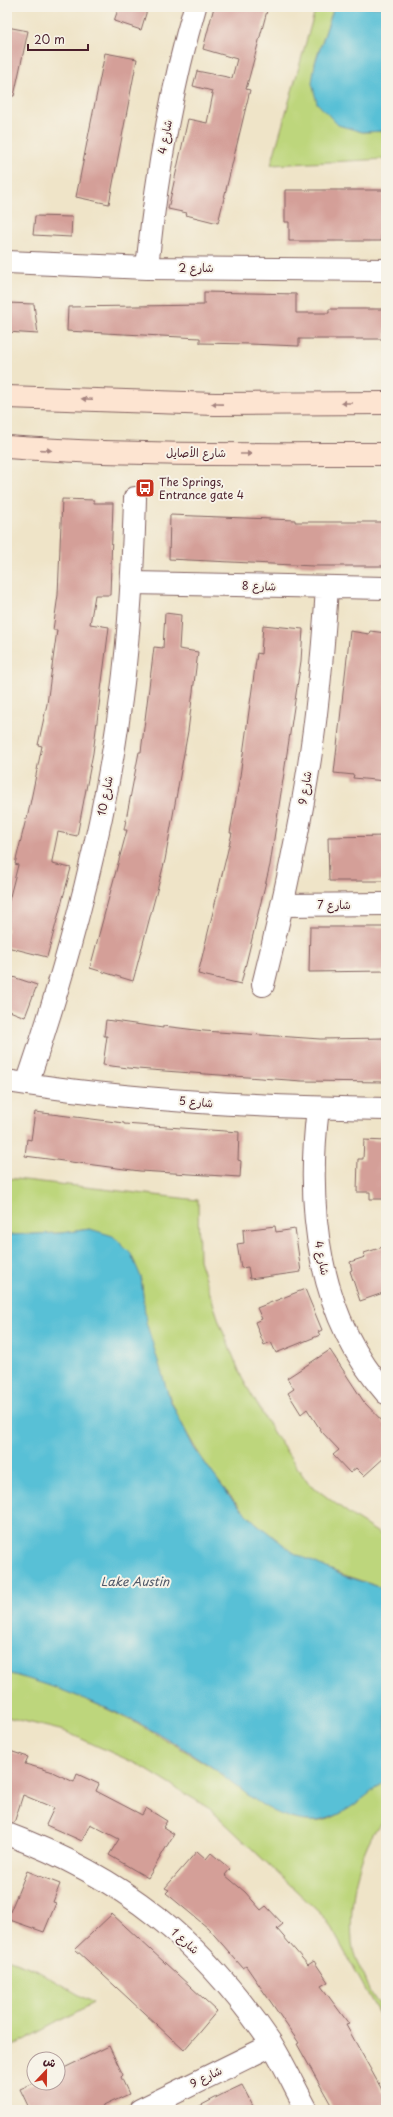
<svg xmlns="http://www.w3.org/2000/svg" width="393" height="2117" viewBox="0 0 393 2117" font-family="'Playpen Sans','Playpen Sans Arabic',sans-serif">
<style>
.green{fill:#bdd67b;stroke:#847a53}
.water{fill:#59c0d6;stroke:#527080}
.building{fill:#d49f98}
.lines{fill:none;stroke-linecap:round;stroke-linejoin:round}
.street-casing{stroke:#846462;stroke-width:24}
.secondary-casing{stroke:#846462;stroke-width:24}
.street{stroke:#fff;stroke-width:22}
.secondary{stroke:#fde4d1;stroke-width:22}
.oneway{fill:#a4827e}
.labels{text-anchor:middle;stroke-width:4;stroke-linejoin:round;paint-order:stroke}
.street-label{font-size:11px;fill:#4a1f2b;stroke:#f7f3e8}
.poi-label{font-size:11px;fill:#4a1f2b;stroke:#f7f3e8;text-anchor:start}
.water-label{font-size:12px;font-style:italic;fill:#4f5767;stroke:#f7f3e8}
</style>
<rect width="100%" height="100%" fill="#f7f3e8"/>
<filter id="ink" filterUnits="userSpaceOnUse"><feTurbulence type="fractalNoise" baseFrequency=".025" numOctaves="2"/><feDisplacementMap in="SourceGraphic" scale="8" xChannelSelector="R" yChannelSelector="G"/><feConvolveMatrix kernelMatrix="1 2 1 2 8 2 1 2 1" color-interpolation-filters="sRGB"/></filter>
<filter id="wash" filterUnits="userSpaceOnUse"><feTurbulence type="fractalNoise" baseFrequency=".012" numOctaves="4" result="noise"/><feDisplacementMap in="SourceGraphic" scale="16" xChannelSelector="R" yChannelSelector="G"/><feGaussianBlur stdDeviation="0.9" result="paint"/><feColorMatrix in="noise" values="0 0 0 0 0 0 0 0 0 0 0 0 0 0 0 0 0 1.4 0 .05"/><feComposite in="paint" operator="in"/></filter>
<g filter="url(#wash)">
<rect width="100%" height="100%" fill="#efe4c8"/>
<!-- green -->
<path class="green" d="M 316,7 L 334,7 L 315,63 L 362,132 L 386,131 L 386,159 L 271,165 Z
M 7,1178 L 198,1200 L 199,1260 L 220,1324 L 242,1378 L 273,1432 L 308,1483 L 355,1518 L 386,1538 L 386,1589 C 355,1579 324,1569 296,1554 C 277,1544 259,1526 244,1511 C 193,1458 162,1394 146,1323 C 143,1308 143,1292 141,1277 L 90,1229 L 61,1233 L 7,1235 Z
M 7,1673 C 112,1699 200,1759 290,1818 C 302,1820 317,1824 329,1819 C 350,1810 369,1793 386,1780 L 386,1817 C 357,1845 347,1911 353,1949 C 355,1959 361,1969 365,1978 C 371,1992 372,2000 386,2009 L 386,2027 L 327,1920 L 210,1809 L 139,1765 L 64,1731 L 7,1717 Z
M 7,1959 L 34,1969 L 93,2003 L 7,2049 Z"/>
<!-- water -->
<path class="water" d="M 334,7 L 386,7 L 386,131 L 362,132 L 338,125 L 317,103 L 312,83 L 315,63 Z
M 90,1229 L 113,1236 L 131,1254 L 141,1277 L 146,1322 L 170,1400 L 194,1448 L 230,1497 L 256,1523 L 294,1553 L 344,1576 L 386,1589 L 386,1780 C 364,1797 337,1824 307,1821 C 267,1818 237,1784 206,1763 C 191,1753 175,1743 159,1734 C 113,1709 58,1686 7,1673 L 7,1235 L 61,1233 Z"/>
<g id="blocks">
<!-- building -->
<path class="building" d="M 119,7 L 148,7 L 141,30 L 114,21 Z
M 214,7 L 268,7 L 246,89 L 250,90 L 218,223 L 186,215 L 187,213 L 168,209 L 188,119 L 207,123 L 213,94 L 211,93 L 212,91 L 193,86 L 197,71 L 232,78 L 237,59 L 203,49 Z
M 7,27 L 28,31 L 14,96 L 7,96 Z
M 105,53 L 137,59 L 109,204 L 76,197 Z
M 285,190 L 384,190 L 381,241 L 289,241 L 289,222 L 285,222 Z
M 35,216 L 72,217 L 71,237 L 33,235 Z
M 204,292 L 296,294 L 296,313 L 329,313 L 329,309 L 386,309 L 386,339 L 299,339 L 299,346 L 250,344 L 200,343 L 200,338 L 67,331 L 68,307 L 204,305 Z
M 7,303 L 34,304 L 38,334 L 7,332 Z
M 62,499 L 94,500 L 94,503 L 113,503 L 110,595 L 95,595 L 90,624 L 109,627 L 93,753 L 77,836 L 58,832 L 52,861 L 52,864 L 71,868 L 47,957 L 7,947 L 7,908 L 18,865 L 15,864 L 26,819 L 27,819 L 42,746 L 38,745 L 47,704 L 57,630 L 53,630 L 58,595 Z
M 170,515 L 295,520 L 295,522 L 386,522 L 386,566 L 313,566 L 169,559 Z
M 165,613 L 181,615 L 179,649 L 198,652 L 188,731 L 165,860 L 133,981 L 90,968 L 127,830 L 124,830 L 139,752 L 141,752 L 154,647 L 163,648 Z
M 263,625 L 303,629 L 301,661 L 270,865 L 241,984 L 198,974 L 232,833 L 230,833 L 240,776 L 257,653 L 261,654 Z
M 350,631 L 369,634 L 370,631 L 386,633 L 386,781 L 353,778 L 354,775 L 334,773 Z
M 386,836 L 386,881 L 329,881 L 328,837 Z
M 310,927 L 386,927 L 386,971 L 309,972 Z
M 7,975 L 37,985 L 25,1017 L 7,1010 Z
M 106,1020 L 163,1028 L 163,1026 L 204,1031 L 320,1039 L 386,1038 L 386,1082 L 302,1081 L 137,1069 L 103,1065 L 107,1036 L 104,1036 Z
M 35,1112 L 124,1123 L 124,1124 L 239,1132 L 238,1160 L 241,1161 L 240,1177 L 140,1171 L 25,1156 L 27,1139 L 31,1140 Z
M 364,1140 L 386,1141 L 386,1199 L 370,1199 L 370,1192 L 357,1192 L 358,1159 L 363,1159 Z
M 275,1226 L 276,1232 L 295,1229 L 301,1272 L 250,1279 L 248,1267 L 241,1268 L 237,1244 L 244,1243 L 243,1230 Z
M 386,1246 L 386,1292 L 360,1301 L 350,1271 L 352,1270 L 350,1262 L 365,1257 L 364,1253 Z
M 305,1289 L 322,1330 L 318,1332 L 320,1335 L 276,1353 L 271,1342 L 264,1345 L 255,1322 L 262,1319 L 257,1308 Z
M 330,1350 L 364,1402 L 386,1425 L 386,1456 L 364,1476 L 356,1468 L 350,1473 L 333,1455 L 339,1450 L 322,1432 L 307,1409 L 301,1414 L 288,1393 L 294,1389 L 287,1378 Z
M 7,1750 L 28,1757 L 25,1764 L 50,1771 L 74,1782 L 77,1774 L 99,1784 L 96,1791 L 142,1815 L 146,1808 L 167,1821 L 163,1827 L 174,1834 L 148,1878 L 109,1855 L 119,1839 L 90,1824 L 82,1841 L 46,1825 L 54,1808 L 23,1795 L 14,1823 L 7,1822 Z
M 197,1851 L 206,1859 L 211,1853 L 230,1869 L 225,1875 L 245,1892 L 261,1910 L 266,1906 L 283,1924 L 277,1929 L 308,1965 L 314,1961 L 328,1982 L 321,1986 L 349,2024 L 346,2025 L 386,2097 L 386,2103 L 373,2110 L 334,2110 L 297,2044 L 299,2043 L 246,1966 L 243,1968 L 208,1928 L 166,1893 L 169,1890 L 165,1888 Z
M 27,1871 L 60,1884 L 53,1902 L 56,1903 L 44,1932 L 7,1919 Z
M 112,1914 L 217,2011 L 184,2050 L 75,1949 Z
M 109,2046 L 123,2075 L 121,2077 L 129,2094 L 95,2110 L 30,2110 L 20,2089 L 34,2083 L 58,2083 L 58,2071 Z
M 242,2085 L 255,2110 L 192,2110 L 223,2094 Z"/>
</g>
</g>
<g filter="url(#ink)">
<use href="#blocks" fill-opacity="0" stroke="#846462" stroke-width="1"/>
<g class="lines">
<!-- street casing -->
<g class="street-casing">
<path id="street" d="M 7,262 L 147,268 L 386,270
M 147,268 C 156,180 170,92 195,7
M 132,583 L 386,588
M 283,905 L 386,904
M 263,985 C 284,901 303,816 314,730 C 320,683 324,635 327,588
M 7,1081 C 132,1101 259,1107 386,1109
M 27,1084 C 67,966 100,846 118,721 C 129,647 133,573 135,498
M 318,1108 C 306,1207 317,1315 386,1393
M 7,1834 C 123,1877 202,1941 271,2043 C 284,2064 295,2088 307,2110
M 140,2110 L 272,2045"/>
</g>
<!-- secondary casing -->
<g class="secondary-casing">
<path id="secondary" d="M 7,397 L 215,404 L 386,403
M 7,447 C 133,456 260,454 386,454"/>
</g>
<!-- street -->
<use href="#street" class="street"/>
<!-- secondary -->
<use href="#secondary" class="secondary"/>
</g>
<!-- one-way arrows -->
<defs><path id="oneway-solid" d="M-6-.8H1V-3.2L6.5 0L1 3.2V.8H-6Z"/></defs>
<g class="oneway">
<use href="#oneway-solid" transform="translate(87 399) rotate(-178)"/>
<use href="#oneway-solid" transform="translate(347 403) rotate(180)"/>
<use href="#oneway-solid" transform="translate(217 404) rotate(-179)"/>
<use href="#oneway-solid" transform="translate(46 450) rotate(4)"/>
<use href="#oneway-solid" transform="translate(246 454)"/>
</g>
</g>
<!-- icons -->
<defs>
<g id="bus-square" transform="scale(1)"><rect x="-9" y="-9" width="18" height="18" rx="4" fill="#c8321e" stroke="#f7f3e8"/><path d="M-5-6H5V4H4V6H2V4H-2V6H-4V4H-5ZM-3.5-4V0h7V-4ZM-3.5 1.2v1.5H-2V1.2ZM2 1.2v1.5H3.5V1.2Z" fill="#fff"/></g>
</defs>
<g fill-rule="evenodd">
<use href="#bus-square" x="145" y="488"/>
</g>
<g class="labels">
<!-- street labels -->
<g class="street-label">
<text transform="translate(165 137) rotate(-79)" y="4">شارع 4</text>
<text x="196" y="272">شارع 2</text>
<text x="196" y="457">شارع الأصايل</text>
<text transform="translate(259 586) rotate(2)" y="4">شارع 8</text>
<text transform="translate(305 788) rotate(-81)" y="4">شارع 9</text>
<text transform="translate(105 796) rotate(-79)" y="4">شارع 10</text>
<text x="334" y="909">شارع 7</text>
<text transform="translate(196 1102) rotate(5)" y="4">شارع 5</text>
<text transform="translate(322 1258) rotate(79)" y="4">شارع 4</text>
<text transform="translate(185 1941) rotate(42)" y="4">شارع 1</text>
<text transform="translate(206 2077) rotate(-26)" y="4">شارع 9</text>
</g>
<!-- poi labels -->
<g class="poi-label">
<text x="159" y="486">The Springs,<tspan x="159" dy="13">Entrance gate 4</tspan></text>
</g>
<!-- water labels -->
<g class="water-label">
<text x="135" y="1586">Lake Austin</text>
</g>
</g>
<!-- margin -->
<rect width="393" height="2117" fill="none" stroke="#f7f3e8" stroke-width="24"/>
<!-- north arrow -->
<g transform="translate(46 2071) rotate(22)"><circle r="19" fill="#f7f3e8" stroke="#b29e9c"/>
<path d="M0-3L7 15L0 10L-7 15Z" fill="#c8321e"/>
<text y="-6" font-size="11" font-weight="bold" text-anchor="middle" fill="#4a1f2b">ش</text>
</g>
<!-- scale -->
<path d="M28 44v6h60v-6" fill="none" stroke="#4a1f2b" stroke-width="2"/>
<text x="34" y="44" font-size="12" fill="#4a1f2b" stroke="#f7f3e8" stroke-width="3" paint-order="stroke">20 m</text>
</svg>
